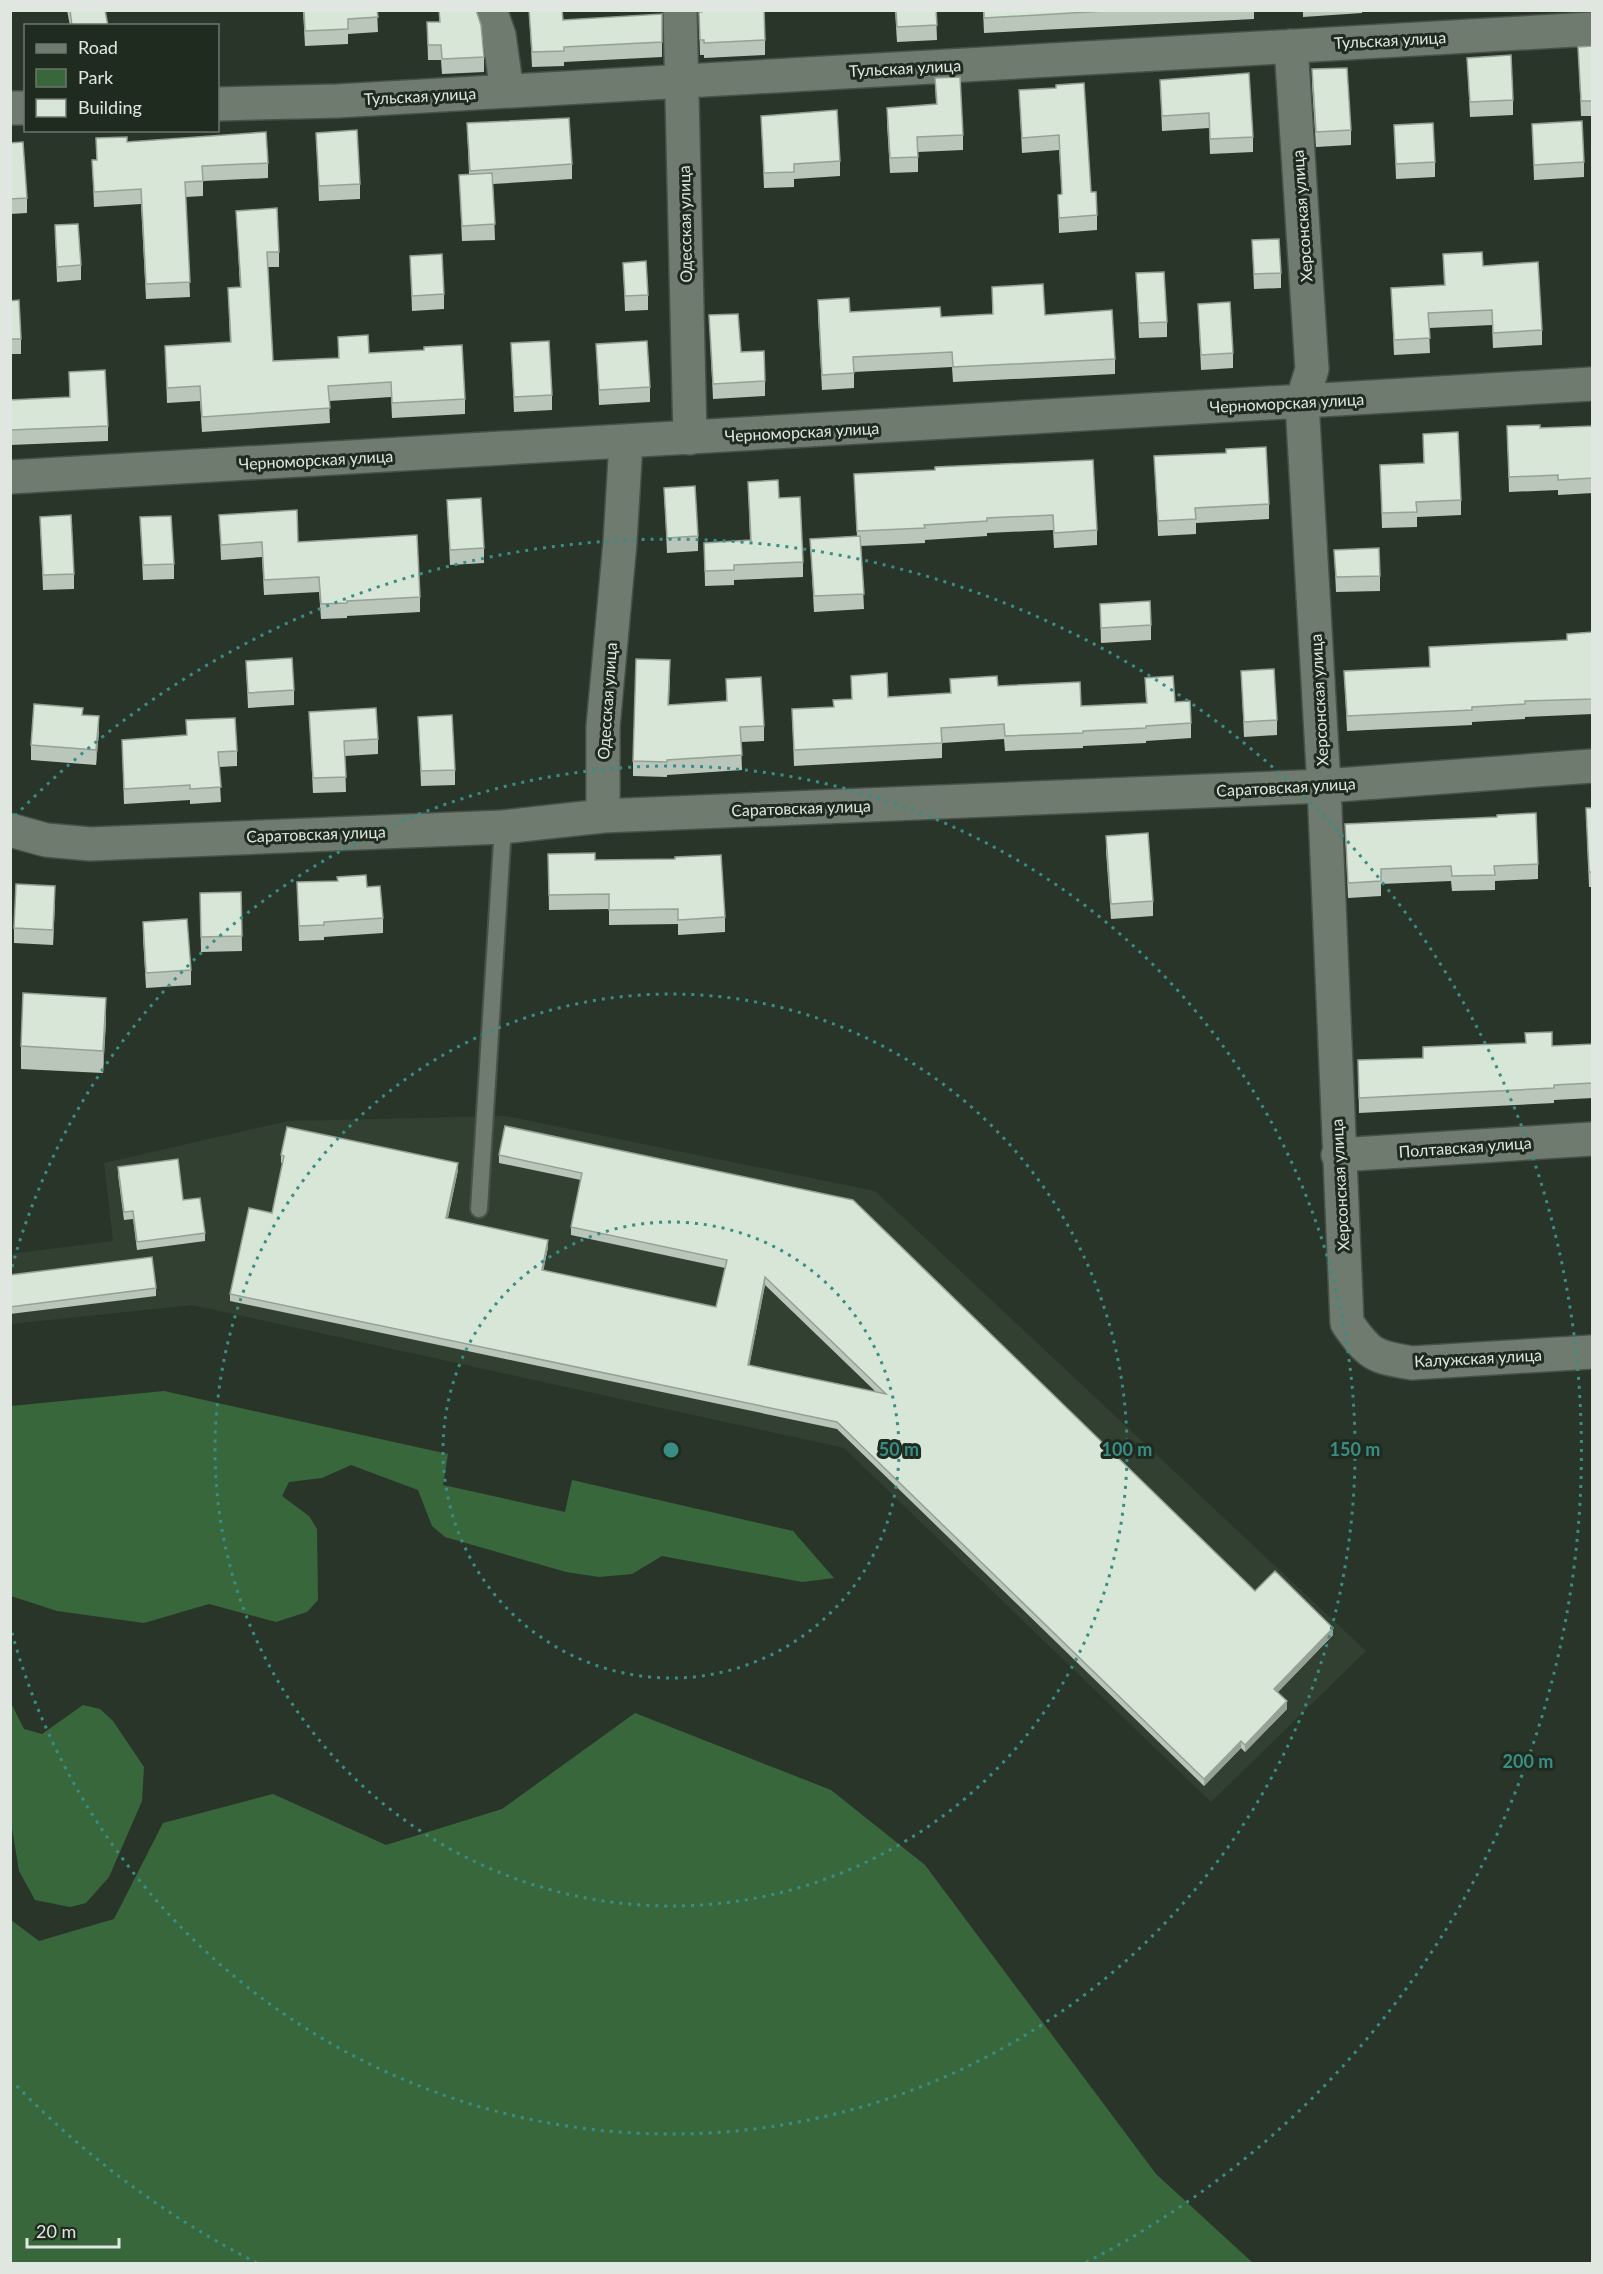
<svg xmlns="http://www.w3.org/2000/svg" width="1603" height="2274" viewBox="0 0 1603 2274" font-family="Lato,sans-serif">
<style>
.built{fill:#314031}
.green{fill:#38673b}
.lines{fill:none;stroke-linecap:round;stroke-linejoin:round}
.lane-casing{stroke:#485148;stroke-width:20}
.street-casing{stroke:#485148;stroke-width:36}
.lane{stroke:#6e7b6e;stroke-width:16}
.street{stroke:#6e7b6e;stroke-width:33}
.wall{fill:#b9c6b9;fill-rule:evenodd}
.shaded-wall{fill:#96a196}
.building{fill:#d7e6d7;stroke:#96a196;stroke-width:1.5;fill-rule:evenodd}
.ring{fill:none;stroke:#398d85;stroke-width:3;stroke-dasharray:3 6}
.labels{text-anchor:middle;stroke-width:6;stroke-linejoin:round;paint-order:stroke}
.street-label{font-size:16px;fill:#e0e7e0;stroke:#202b20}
.centre{fill:#398d85;stroke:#202b20;stroke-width:3}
.ring-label{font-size:18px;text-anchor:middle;font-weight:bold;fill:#398d85;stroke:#202b20;stroke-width:6;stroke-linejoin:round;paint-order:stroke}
</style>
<rect width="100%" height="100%" fill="#2a352a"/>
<!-- built -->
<path class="built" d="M 505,1116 L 875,1191 L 1366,1651 L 1211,1802 L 844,1448 L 192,1305 L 11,1324 L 10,1254 L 113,1241 L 104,1163 L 288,1121 Z"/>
<!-- green -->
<path class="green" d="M 164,1391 L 448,1454 L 443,1485 L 565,1512 L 572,1480 L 793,1531 L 834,1578 L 802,1582 L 662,1556 L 632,1574 L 599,1577 L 566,1572 L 445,1537 L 432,1526 L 418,1490 L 351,1465 L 322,1478 L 289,1482 L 282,1496 L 309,1516 L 317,1529 L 318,1600 L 307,1612 L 276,1622 L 209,1604 L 144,1623 L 57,1611 L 11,1596 L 11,1406 Z
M 10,1701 L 24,1729 L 42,1734 L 83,1705 L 100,1709 L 113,1721 L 144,1767 L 142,1801 L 109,1877 L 86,1903 L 70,1907 L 35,1900 L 19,1871 L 11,1822 Z
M 635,1713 L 831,1790 L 925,1865 L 1156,2174 L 1253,2263 L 11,2263 L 11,1920 L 39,1941 L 114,1919 L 163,1823 L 273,1794 L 386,1845 L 502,1809 Z"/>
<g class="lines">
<!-- lane casing -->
<g class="lane-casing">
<path id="lane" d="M 479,1209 L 503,827"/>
</g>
<!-- street casing -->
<g class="street-casing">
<path id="street" d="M 490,10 L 499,35 L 507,91
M 680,10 L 690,438
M 1291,46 L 1312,369 L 1302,402 L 1324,786 L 1347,1323 C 1369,1354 1373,1357 1412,1363 L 1592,1352
M 218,104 L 337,101 L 1592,29
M 10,108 L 26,108
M 10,477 L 1592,384
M 603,816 L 603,727 L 620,542 L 626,442
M 10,830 L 46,840 L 90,844 L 503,827 L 603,816 L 1324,786 L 1592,766
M 1338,1155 L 1592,1139"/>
</g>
<!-- lane -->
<use href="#lane" class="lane"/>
<!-- street -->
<use href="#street" class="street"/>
</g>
<!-- wall -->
<path class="wall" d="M 67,10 L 105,10 L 108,26 L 70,26 Z
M 303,10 L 377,10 L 378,32 L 348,34 L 348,44 L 305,46 Z
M 439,10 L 484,57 L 484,72 L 442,74 L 441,60 L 428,60 L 427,22 L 439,22 Z
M 529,10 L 563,20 L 662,14 L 662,57 L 564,62 L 564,66 L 532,67 Z
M 895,10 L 936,10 L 937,40 L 897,42 Z
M 983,10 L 1254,10 L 1254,19 L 984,33 Z
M 1303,10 L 1362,10 L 1362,13 L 1303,17 Z
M 699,12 L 765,40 L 765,55 L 704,58 L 704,55 L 700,55 Z
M 1593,46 L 1593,116 L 1581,116 L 1578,47 Z
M 1467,58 L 1513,100 L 1513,115 L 1470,117 Z
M 1312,69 L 1351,130 L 1351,145 L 1316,147 L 1312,84 Z
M 935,78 L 963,135 L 963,150 L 918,152 L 918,172 L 890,173 L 887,123 L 887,108 L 936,105 Z
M 1160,80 L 1253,137 L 1253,152 L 1210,154 L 1209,128 L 1162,131 Z
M 1056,88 L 1091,192 L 1097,215 L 1097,230 L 1059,233 L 1058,195 L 1062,194 L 1059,150 L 1022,153 L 1019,90 Z
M 761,116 L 840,161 L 840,176 L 794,179 L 794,187 L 764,188 Z
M 467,123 L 572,164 L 572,179 L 493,184 L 495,240 L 462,241 L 459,175 L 469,174 Z
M 1532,124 L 1584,162 L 1584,177 L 1534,180 Z
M 1394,125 L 1435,162 L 1435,177 L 1396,179 Z
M 316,133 L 360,184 L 360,199 L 319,201 Z
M 96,138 L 268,163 L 268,178 L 203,181 L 203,196 L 186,197 L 190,297 L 146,299 L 141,204 L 94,207 L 92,160 L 97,160 Z
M 10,143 L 27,198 L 27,213 L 10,214 Z
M 236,211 L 279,252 L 279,267 L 268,267 L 273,361 L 338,358 L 338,337 L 369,353 L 465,399 L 465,414 L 392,418 L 391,397 L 329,401 L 330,423 L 202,432 L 200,401 L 167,403 L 165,346 L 230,342 L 228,288 L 240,287 Z
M 55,225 L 81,265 L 81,280 L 57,282 Z
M 1252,240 L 1281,273 L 1281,288 L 1254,289 Z
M 1443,254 L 1483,266 L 1542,330 L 1542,345 L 1493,348 L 1492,325 L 1429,328 L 1430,353 L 1394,355 L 1391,288 L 1444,285 Z
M 410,256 L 444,294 L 444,309 L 412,311 Z
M 623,263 L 648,295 L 648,310 L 625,311 Z
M 1136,273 L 1167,322 L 1167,337 L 1139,338 Z
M 992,287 L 1045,315 L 1115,359 L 1115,374 L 953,382 L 952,367 L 854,372 L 854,388 L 822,390 L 818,315 L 818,300 L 850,312 L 941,317 L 992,314 Z
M 10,301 L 21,339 L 21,354 L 10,354 Z
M 1198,304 L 1233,353 L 1233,368 L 1201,370 Z
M 709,315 L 765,381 L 765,396 L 713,399 Z
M 511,343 L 552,395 L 552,410 L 514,412 Z
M 596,344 L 650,387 L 650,402 L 599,405 Z
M 69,372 L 108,426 L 108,441 L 10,445 L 10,400 L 69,397 Z
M 1507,426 L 1540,428 L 1593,426 L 1593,493 L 1558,495 L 1558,490 L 1509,492 Z
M 1423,434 L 1461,500 L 1461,515 L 1417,517 L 1417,527 L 1382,528 L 1380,465 L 1424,463 Z
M 1154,456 L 1269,504 L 1269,519 L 1196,523 L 1196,534 L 1158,536 Z
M 935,470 L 1097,530 L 1097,545 L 1054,548 L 1053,530 L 987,533 L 987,536 L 925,540 L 925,543 L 861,546 L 864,609 L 814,612 L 810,539 L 857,536 L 854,474 Z
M 748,482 L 779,498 L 803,562 L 803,577 L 734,580 L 734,585 L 705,586 L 704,543 L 750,540 Z
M 664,488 L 698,536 L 698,551 L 667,553 Z
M 447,500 L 484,548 L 484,563 L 450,565 Z
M 219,515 L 298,542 L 420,597 L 420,612 L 347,616 L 347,618 L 321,619 L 319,592 L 264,595 L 262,557 L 221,560 Z
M 40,517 L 74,574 L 74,589 L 43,590 Z
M 140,517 L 174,564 L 174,579 L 143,580 Z
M 1334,550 L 1380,576 L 1380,591 L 1336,592 Z
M 1100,604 L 1151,625 L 1151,640 L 1101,643 Z
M 1593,632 L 1593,714 L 1525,717 L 1525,719 L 1472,722 L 1472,725 L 1347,731 L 1344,671 L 1429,667 L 1429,647 L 1567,640 Z
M 246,661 L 294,690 L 294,705 L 248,708 Z
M 1241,671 L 1277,720 L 1277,735 L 1244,737 Z
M 670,675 L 669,705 L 726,701 L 726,679 L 764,726 L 764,741 L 741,742 L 742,770 L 667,775 L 667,777 L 633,776 L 633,761 Z
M 851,676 L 888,697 L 950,693 L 950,679 L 998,686 L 1081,706 L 1146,703 L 1145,678 L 1175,702 L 1191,723 L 1191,738 L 1146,741 L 1146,743 L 1083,746 L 1083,748 L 1005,751 L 1004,739 L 942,743 L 942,758 L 794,766 L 792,709 L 833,707 L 852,699 Z
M 309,712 L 378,739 L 378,754 L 345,756 L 346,792 L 313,793 Z
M 418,717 L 455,770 L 455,785 L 421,786 Z
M 186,720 L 237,751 L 237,766 L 219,767 L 221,802 L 190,804 L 190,800 L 124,804 L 122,740 L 187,735 Z
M 99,731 L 96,765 L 31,760 L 31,745 Z
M 1586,808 L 1593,808 L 1593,887 L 1589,887 Z
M 1345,824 L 1538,864 L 1538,879 L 1495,881 L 1495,890 L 1452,891 L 1451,881 L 1381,884 L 1381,896 L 1348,898 Z
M 1106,836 L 1153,901 L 1153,916 L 1111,919 L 1106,851 Z
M 548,854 L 595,860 L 725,917 L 725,932 L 678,935 L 678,924 L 609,925 L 609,909 L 549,910 Z
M 297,882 L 367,887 L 383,918 L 383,933 L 324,937 L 324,940 L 299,941 Z
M 241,892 L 242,951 L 201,952 L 200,893 Z
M 55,901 L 53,945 L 14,943 L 14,928 Z
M 143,922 L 191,970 L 191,985 L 146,988 L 143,937 Z
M 106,1020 L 103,1073 L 21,1069 L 21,1046 Z
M 1593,1044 L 1593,1098 L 1554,1100 L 1554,1103 L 1359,1113 L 1358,1060 L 1423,1058 L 1552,1046 Z
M 281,1155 L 458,1170 L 448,1218 L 548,1247 L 543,1271 L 716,1307 L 725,1268 L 571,1235 L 571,1227 L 581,1180 L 499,1163 L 499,1155 L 853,1200 L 1255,1591 L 1333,1635 L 1278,1692 L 1287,1709 L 1245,1752 L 1241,1748 L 1204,1786 L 837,1429 L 230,1301 L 230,1294 L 272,1213 L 283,1163 L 281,1163 ZM 765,1285 L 876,1392 L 749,1366 Z
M 118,1167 L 183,1200 L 205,1233 L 205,1241 L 137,1250 L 133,1219 L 124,1220 L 118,1175 Z
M 10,1275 L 156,1288 L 156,1296 L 10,1314 Z"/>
<!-- shaded-wall -->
<path class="shaded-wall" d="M 99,716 L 99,731 L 96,765 L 96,750 Z
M 55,886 L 55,901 L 53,945 L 53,930 Z
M 106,998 L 106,1020 L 103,1073 L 103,1051 Z
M 458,1163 L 458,1170 L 446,1226 L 446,1218 Z
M 548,1240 L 548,1247 L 542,1278 L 542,1270 Z
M 765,1277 L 765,1285 L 748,1373 L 748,1365 Z
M 1333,1628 L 1333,1635 L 1274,1696 L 1274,1689 Z
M 1287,1701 L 1287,1709 L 1245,1752 L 1245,1745 Z
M 1241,1741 L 1241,1748 L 1204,1786 L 1204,1779 Z"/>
<!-- building -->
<path class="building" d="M 70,10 L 105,10 L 108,26 L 72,26 Z
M 304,10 L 377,10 L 378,17 L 348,19 L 348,29 L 305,31 Z
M 439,10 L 476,10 L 481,25 L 484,57 L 442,59 L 441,45 L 428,45 L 427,22 L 440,22 Z
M 529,10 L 562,10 L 563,20 L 662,14 L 662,42 L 564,47 L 564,51 L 532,52 Z
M 702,10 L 764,10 L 765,40 L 704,43 L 704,40 L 700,40 L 699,12 L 702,12 Z
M 896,10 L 936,10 L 937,25 L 897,27 Z
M 984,10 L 1123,10 L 984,18 Z
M 1593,46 L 1593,101 L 1581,101 L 1578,47 Z
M 1511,55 L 1513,100 L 1470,102 L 1467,58 Z
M 1347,68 L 1351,130 L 1316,132 L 1312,69 Z
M 1249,73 L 1253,137 L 1210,139 L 1209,113 L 1162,116 L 1160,80 Z
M 960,77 L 963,135 L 917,137 L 918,157 L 890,158 L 887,108 L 937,104 L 935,78 Z
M 1084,83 L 1091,192 L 1096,192 L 1097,215 L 1059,218 L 1058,195 L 1062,194 L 1059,135 L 1022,138 L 1019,90 L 1056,88 L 1056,85 Z
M 837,110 L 840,161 L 794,164 L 794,172 L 764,173 L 761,116 Z
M 569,118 L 572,164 L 470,171 L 467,123 Z
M 1582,121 L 1584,162 L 1534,165 L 1532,124 Z
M 1433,123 L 1435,162 L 1396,164 L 1394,125 Z
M 357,130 L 360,184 L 319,186 L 316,133 Z
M 266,132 L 268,163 L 202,166 L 203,181 L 185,182 L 190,282 L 146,284 L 141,189 L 94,192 L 92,160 L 97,160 L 96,138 L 127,137 L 127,142 Z
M 23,142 L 27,198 L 10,199 L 10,143 Z
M 492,173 L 495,224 L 462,226 L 459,175 Z
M 277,208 L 279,252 L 267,252 L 273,361 L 339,358 L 338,337 L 368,335 L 369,353 L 424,350 L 424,347 L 462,345 L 465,399 L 392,403 L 391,382 L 328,386 L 330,408 L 202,417 L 200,386 L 167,388 L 165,346 L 231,342 L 228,288 L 241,287 L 236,211 Z
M 78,224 L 81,265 L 57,267 L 55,225 Z
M 1279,239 L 1281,273 L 1254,274 L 1252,240 Z
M 1482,252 L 1483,266 L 1538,262 L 1542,330 L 1493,333 L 1492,310 L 1428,313 L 1430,338 L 1394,340 L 1391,288 L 1445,285 L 1443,254 Z
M 442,254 L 444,294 L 412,296 L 410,256 Z
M 646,261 L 648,295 L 625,296 L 623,263 Z
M 1164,272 L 1167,322 L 1139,323 L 1136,273 Z
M 1043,284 L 1045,315 L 1112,310 L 1115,359 L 953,367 L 952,352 L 853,357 L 854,373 L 822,375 L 818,300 L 849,298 L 850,312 L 940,307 L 941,317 L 993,314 L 992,287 Z
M 19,300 L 21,339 L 10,339 L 10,301 Z
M 1230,302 L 1233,353 L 1201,355 L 1198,304 Z
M 738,314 L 741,352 L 764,351 L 765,381 L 713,384 L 709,315 Z
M 549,341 L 552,395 L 514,397 L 511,343 Z
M 647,341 L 650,387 L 599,390 L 596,344 Z
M 105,370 L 108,426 L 10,430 L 10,400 L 70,397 L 69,372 Z
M 1540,425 L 1540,428 L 1593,426 L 1593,478 L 1558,480 L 1558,475 L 1509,477 L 1507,426 Z
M 1458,432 L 1461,500 L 1416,502 L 1417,512 L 1382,513 L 1380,465 L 1424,463 L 1423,434 Z
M 1266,447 L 1269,504 L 1195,508 L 1196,519 L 1158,521 L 1154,456 L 1226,453 L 1226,449 Z
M 1093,460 L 1097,530 L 1054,533 L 1053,515 L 987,518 L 987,521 L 924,525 L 925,528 L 857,531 L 854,474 L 935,470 L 935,467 Z
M 778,480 L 779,498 L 800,497 L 803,562 L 734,565 L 734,570 L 705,571 L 704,543 L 751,540 L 748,482 Z
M 695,486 L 698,536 L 667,538 L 664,488 Z
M 481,498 L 484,548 L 450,550 L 447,500 Z
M 297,510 L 298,542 L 417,535 L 420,597 L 347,601 L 347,603 L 321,604 L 319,577 L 264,580 L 262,542 L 221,545 L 219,515 Z
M 71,515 L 74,574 L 43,575 L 40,517 Z
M 171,516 L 174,564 L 143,565 L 140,517 Z
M 860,536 L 864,594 L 814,596 L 810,539 Z
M 1379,548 L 1380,576 L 1336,577 L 1334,550 Z
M 1150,601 L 1151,625 L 1101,628 L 1100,604 Z
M 1593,632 L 1593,699 L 1525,701 L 1525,704 L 1472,707 L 1472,710 L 1347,716 L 1344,671 L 1430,667 L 1429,647 L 1567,640 L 1567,634 Z
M 292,658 L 294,690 L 248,693 L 246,661 Z
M 636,659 L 670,660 L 668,705 L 727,701 L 726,679 L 761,677 L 764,726 L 740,727 L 742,755 L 667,760 L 667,762 L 633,761 Z
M 1274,669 L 1277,720 L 1244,722 L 1241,671 Z
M 887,673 L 888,697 L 951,693 L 950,679 L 997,676 L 998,686 L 1080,682 L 1081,706 L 1147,703 L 1145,678 L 1173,676 L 1175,702 L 1190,701 L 1191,723 L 1146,726 L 1146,728 L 1083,731 L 1083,733 L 1005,736 L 1004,724 L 941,728 L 942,743 L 794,750 L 792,709 L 834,707 L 833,700 L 852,699 L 851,676 Z
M 34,704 L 83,708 L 82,715 L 99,716 L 96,750 L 31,745 Z
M 376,708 L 378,739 L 344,741 L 346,777 L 313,778 L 309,712 Z
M 452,715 L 455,770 L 421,771 L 418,717 Z
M 235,718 L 237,751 L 218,752 L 221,787 L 190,789 L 190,785 L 124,789 L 122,740 L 187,735 L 186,720 Z
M 1586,808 L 1593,808 L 1593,872 L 1589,872 Z
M 1536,813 L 1538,864 L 1494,866 L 1495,875 L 1452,876 L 1451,866 L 1381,869 L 1381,881 L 1348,883 L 1345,824 L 1497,817 L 1497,815 Z
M 1148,833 L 1153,901 L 1111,904 L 1106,836 Z
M 595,853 L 595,860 L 675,859 L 675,857 L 721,855 L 725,917 L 678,920 L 678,909 L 609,910 L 609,894 L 549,895 L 548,854 Z
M 366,875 L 367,887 L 380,886 L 383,918 L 324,922 L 324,925 L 299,926 L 297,882 L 338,881 L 337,877 Z
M 16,884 L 55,886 L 53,930 L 14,928 Z
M 241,892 L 242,936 L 201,937 L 200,893 Z
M 187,919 L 191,970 L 146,973 L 143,922 Z
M 23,993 L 106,998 L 103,1051 L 21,1046 Z
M 1552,1032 L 1552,1046 L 1593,1044 L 1593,1083 L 1554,1085 L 1554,1088 L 1359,1098 L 1358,1060 L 1423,1058 L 1423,1047 L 1526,1043 L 1525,1033 Z
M 505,1126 L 853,1200 L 1255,1591 L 1275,1571 L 1333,1628 L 1274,1689 L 1287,1701 L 1245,1745 L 1241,1741 L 1204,1779 L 837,1422 L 230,1294 L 249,1208 L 272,1213 L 284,1156 L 281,1155 L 287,1127 L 458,1163 L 446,1218 L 548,1240 L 542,1270 L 716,1307 L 727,1260 L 571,1227 L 582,1173 L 499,1155 ZM 765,1277 L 886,1394 L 748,1365 Z
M 178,1159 L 183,1200 L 200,1198 L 205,1233 L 137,1242 L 133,1211 L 124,1212 L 118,1167 Z
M 152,1257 L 156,1288 L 10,1307 L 10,1275 Z"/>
<!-- distance rings -->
<g class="ring">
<circle cx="671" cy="1450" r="228"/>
<circle cx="671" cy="1450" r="456"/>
<path d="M12 1267A684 684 0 1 1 12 1633"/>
<path d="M257 2263A912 912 0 0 1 15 2084M15 816A912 912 0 1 1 1085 2263"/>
</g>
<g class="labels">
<!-- street labels -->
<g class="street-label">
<text transform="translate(1390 40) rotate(-3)" y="6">Тульская улица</text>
<text transform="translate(905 68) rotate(-3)" y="6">Тульская улица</text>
<text transform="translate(420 96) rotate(-3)" y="6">Тульская улица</text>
<text transform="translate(1302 216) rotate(-94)" y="6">Херсонская улица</text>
<text transform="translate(685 224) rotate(-91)" y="6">Одесская улица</text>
<text transform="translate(1287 403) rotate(-3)" y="6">Черноморская улица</text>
<text transform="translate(802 432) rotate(-3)" y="6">Черноморская улица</text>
<text transform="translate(316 460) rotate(-3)" y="6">Черноморская улица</text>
<text transform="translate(1319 700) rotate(-93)" y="6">Херсонская улица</text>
<text transform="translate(607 701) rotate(-86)" y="6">Одесская улица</text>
<text transform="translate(1286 787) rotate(-3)" y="6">Саратовская улица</text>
<text transform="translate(801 808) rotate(-2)" y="6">Саратовская улица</text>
<text transform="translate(316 834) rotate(-2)" y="6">Саратовская улица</text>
<text transform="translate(1465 1147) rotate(-4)" y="6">Полтавская улица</text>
<text transform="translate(1340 1185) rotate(-93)" y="6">Херсонская улица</text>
<text transform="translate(1478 1358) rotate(-3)" y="6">Калужская улица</text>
</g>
</g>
<circle cx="671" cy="1450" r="9" class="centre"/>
<g class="ring-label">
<text x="899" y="1456">50 m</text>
<text x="1127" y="1456">100 m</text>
<text x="1355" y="1456">150 m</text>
<text x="1528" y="1768">200 m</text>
</g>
<!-- border -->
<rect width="1603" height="2274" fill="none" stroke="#e0e7e0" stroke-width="24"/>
<!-- legend -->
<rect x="24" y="24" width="195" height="108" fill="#202b20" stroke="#6d766d" stroke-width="1.5"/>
<rect x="36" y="44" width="30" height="9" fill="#6e7b6e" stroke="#6d766d" stroke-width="1.5"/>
<text x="78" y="54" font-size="18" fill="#e0e7e0">Road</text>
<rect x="36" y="69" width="30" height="18" fill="#38673b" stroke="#6d766d" stroke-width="1.5"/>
<text x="78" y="84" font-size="18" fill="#e0e7e0">Park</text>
<rect x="36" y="99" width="30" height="18" fill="#d7e6d7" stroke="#6d766d" stroke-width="1.5"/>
<text x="78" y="114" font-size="18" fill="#e0e7e0">Building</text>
<!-- scale -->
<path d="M27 2238v9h92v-9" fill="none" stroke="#e0e7e0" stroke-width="3"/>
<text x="36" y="2238" font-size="18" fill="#e0e7e0" stroke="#202b20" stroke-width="4.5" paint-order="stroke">20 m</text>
</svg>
